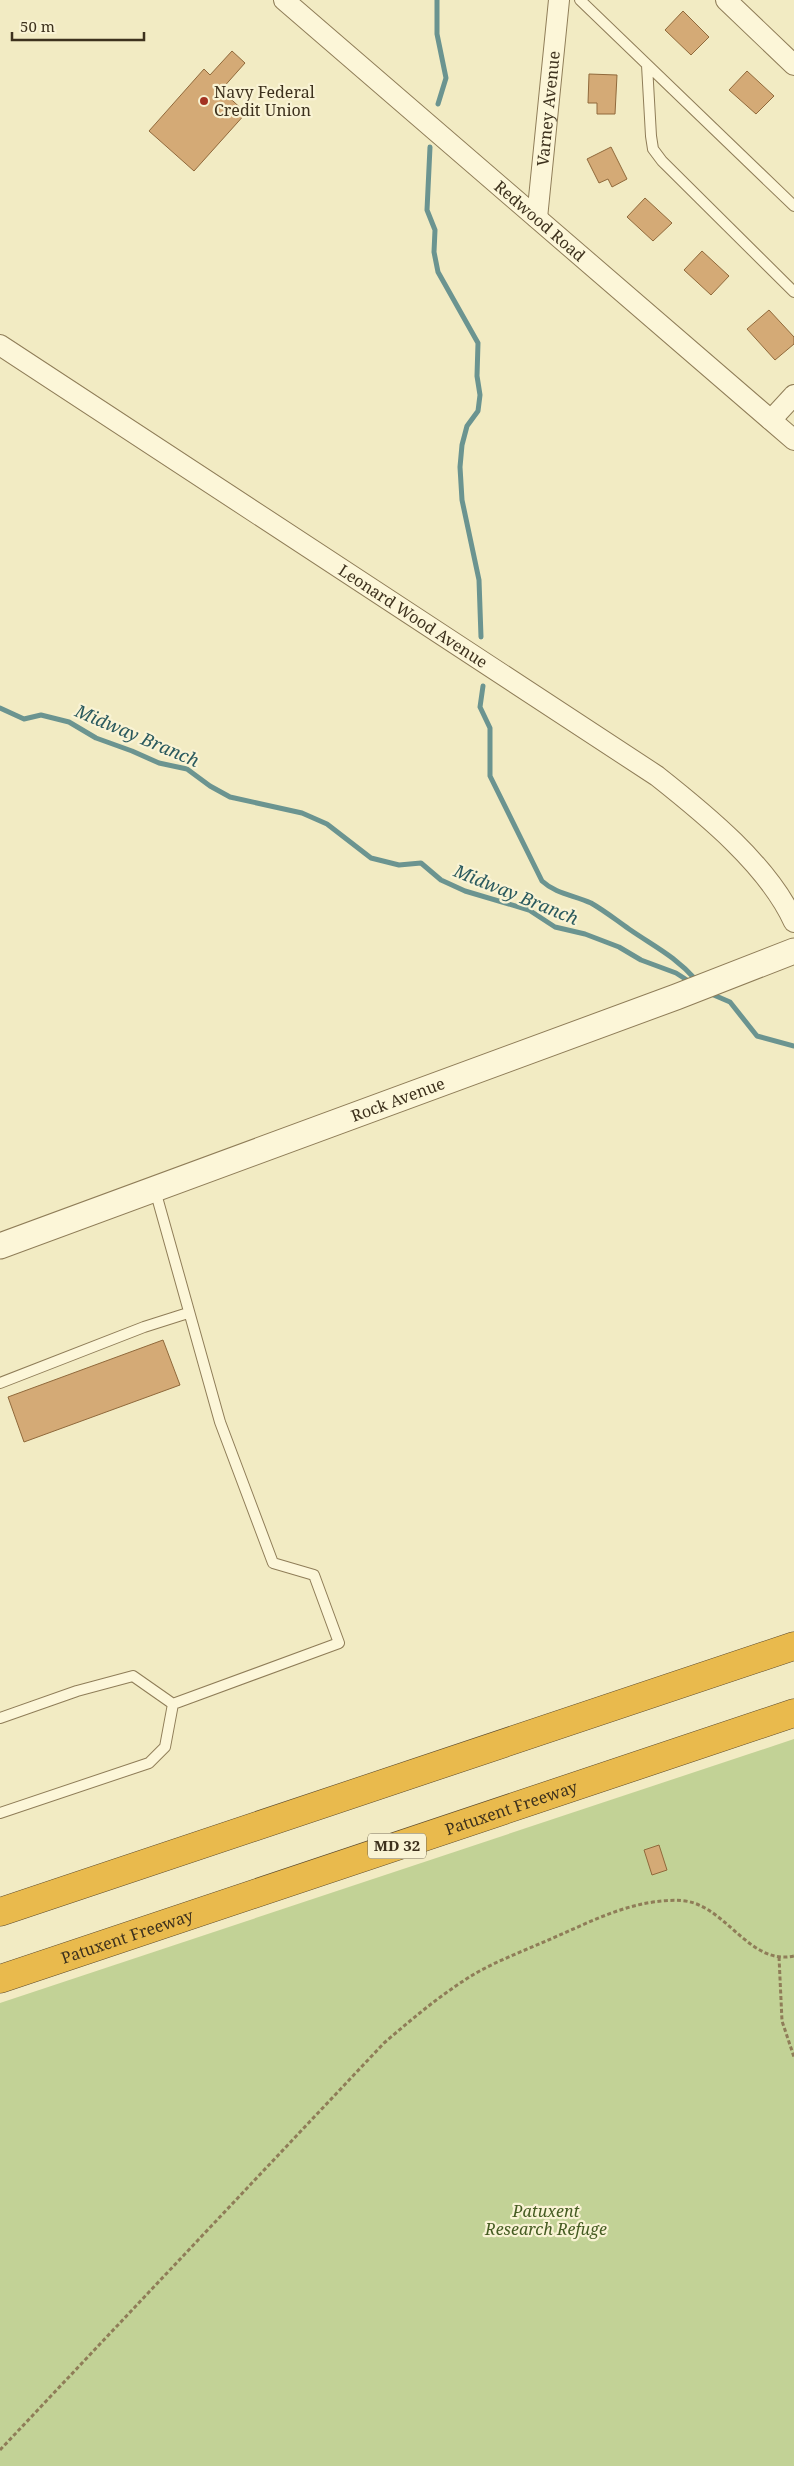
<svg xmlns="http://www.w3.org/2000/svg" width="794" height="2466" viewBox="0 0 794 2466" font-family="'Noto Serif',serif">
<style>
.green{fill:#c2d296}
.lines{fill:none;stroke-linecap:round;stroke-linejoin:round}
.stream{stroke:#6b9490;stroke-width:5}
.building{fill:#d4aa76;stroke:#90693b}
.service-casing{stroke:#8f7d58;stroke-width:12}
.minor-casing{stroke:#8f7d58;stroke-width:22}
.tertiary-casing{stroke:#8f7d58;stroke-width:27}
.motorway-casing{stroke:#5c492c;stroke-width:29}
.path{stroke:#8f7d58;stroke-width:3;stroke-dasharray:4 2.5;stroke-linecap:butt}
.service{stroke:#fcf6d8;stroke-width:10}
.minor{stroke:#fcf6d8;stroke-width:20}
.tertiary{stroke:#fcf6d8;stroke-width:25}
.motorway{stroke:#e9ba4d;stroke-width:28}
.poi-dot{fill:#a33322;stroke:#f9f3d4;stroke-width:2}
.labels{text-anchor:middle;stroke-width:4.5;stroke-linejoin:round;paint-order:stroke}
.shield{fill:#f9f3d4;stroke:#756b54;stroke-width:1}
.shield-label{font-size:15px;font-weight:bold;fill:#3d311d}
.poi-label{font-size:16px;fill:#3d311d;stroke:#f9f3d4;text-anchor:start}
.street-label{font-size:16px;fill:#3d311d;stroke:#f9f3d4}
.park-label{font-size:16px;font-style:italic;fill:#455c22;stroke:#f9f3d4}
.water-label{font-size:18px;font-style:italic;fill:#2b5a5e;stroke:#f9f3d4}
</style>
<rect width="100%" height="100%" fill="#f2ebc3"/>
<!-- green -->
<path class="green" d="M 794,1739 L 794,2466 L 0,2466 L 0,2003 Z"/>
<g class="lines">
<!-- stream -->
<path class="stream" d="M 437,0 L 437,34 L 446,78 L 438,104
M 430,147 L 427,210 L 435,230 L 434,252 L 438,272 L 478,343 L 477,376 L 480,395 L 478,411 L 467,426 L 462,445 L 460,467 L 462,500 L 479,580 L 481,637
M 483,686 L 480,707 L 490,728 L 490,776 L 542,881 C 556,894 574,895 591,903 C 605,911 616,920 629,929 C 655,947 675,956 697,981
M 0,708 L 24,719 L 41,715 L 69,722 L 96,738 L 132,751 L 159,763 L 187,769 L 210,786 L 230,797 L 302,813 L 327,824 L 371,858 L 399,865 L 421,863 L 441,880 L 465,891 L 529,910 L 555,927 L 585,934 L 619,947 L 641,960 L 676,973 L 690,982
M 709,993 L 730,1002 L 757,1036 L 794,1046"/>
</g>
<!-- building -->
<path class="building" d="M 683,11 L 709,37 L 691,55 L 665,30 Z
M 232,51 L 245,63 L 221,90 L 246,113 L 194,171 L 149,131 L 204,69 L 210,75 Z
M 747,71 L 774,96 L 756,114 L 729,90 Z
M 589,74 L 617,75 L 615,114 L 597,114 L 597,103 L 588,103 Z
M 611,147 L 627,179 L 612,187 L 608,179 L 599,183 L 587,159 Z
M 645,198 L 672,223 L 653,241 L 627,217 Z
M 702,251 L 729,276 L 711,295 L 684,270 Z
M 769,310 L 794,337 L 794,344 L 775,360 L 747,329 Z
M 163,1340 L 180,1385 L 24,1442 L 8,1397 Z
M 659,1845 L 667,1870 L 652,1875 L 644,1850 Z"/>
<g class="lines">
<!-- service casing -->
<g class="service-casing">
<path id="service" d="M 580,0 L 794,206
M 647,65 L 651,136 L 653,149 L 662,161 L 794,292
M 155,1190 L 220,1422 L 273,1563 L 314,1575 L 339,1643 L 173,1704
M 0,1383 L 144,1327 L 188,1313
M 0,1718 L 77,1691 L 133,1676 L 173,1704
M 0,1813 L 149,1763 L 165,1747 L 173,1704"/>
</g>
<!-- minor casing -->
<g class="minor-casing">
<g id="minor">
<path id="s1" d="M 284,0 L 794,440"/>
<path d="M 726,0 L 794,65"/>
<path id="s2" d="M 537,218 L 559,0"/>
<path id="s3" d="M 0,345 L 657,776 C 705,814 768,865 794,922"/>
<path d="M 771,420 L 794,395"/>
</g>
</g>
<!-- tertiary casing -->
<g class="tertiary-casing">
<g id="tertiary">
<path id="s4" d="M 0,1246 L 676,997 L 794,951"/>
</g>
</g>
<!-- motorway casing -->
<g class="motorway-casing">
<g id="motorway">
<path d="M 0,1912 L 794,1646"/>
<path id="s5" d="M 0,1979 L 794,1713"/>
</g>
</g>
<!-- path -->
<path class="path" d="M 779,1957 L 782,2021 L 794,2057
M 0,2450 L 384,2043 C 412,2019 439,1996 471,1976 C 494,1962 521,1952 546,1941 C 577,1928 609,1911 642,1904 C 657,1901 679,1898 694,1903 C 730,1915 753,1965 794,1956"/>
<!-- service -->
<use href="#service" class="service"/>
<!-- minor -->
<use href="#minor" class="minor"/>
<!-- tertiary -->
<use href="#tertiary" class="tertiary"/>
<!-- motorway -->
<use href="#motorway" class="motorway"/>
</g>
<!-- markers -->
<circle class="poi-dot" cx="204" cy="101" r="5"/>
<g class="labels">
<!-- shield labels -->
<rect class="shield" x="368" y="1833.5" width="58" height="25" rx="4"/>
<g class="shield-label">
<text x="397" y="1851">MD 32</text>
</g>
<!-- poi labels -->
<g class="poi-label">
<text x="214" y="98">Navy Federal<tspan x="214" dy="18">Credit Union</tspan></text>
</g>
<!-- street labels -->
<g class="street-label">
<text dy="6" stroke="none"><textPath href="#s2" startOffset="110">Varney Avenue</textPath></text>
<text dy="6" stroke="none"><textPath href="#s1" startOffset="338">Redwood Road</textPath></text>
<text dy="6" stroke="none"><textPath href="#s3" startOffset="494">Leonard Wood Avenue</textPath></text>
<text dy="6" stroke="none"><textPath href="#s4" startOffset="424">Rock Avenue</textPath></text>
<text dy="6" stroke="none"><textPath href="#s5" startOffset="539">Patuxent Freeway</textPath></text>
<text dy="6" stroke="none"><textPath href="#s5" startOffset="134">Patuxent Freeway</textPath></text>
</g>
<!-- park labels -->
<g class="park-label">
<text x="546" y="2217">Patuxent<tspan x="546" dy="18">Research Refuge</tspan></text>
</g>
<!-- water labels -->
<g class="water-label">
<text transform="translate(137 736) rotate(23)" y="6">Midway Branch</text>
<text transform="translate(516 895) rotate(22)" y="6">Midway Branch</text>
</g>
</g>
<!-- scale -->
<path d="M12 32v8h132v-8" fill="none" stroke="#3d311d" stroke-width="2.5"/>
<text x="20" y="32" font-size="15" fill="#3d311d" stroke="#f9f3d4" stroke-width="4" paint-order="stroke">50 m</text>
</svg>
